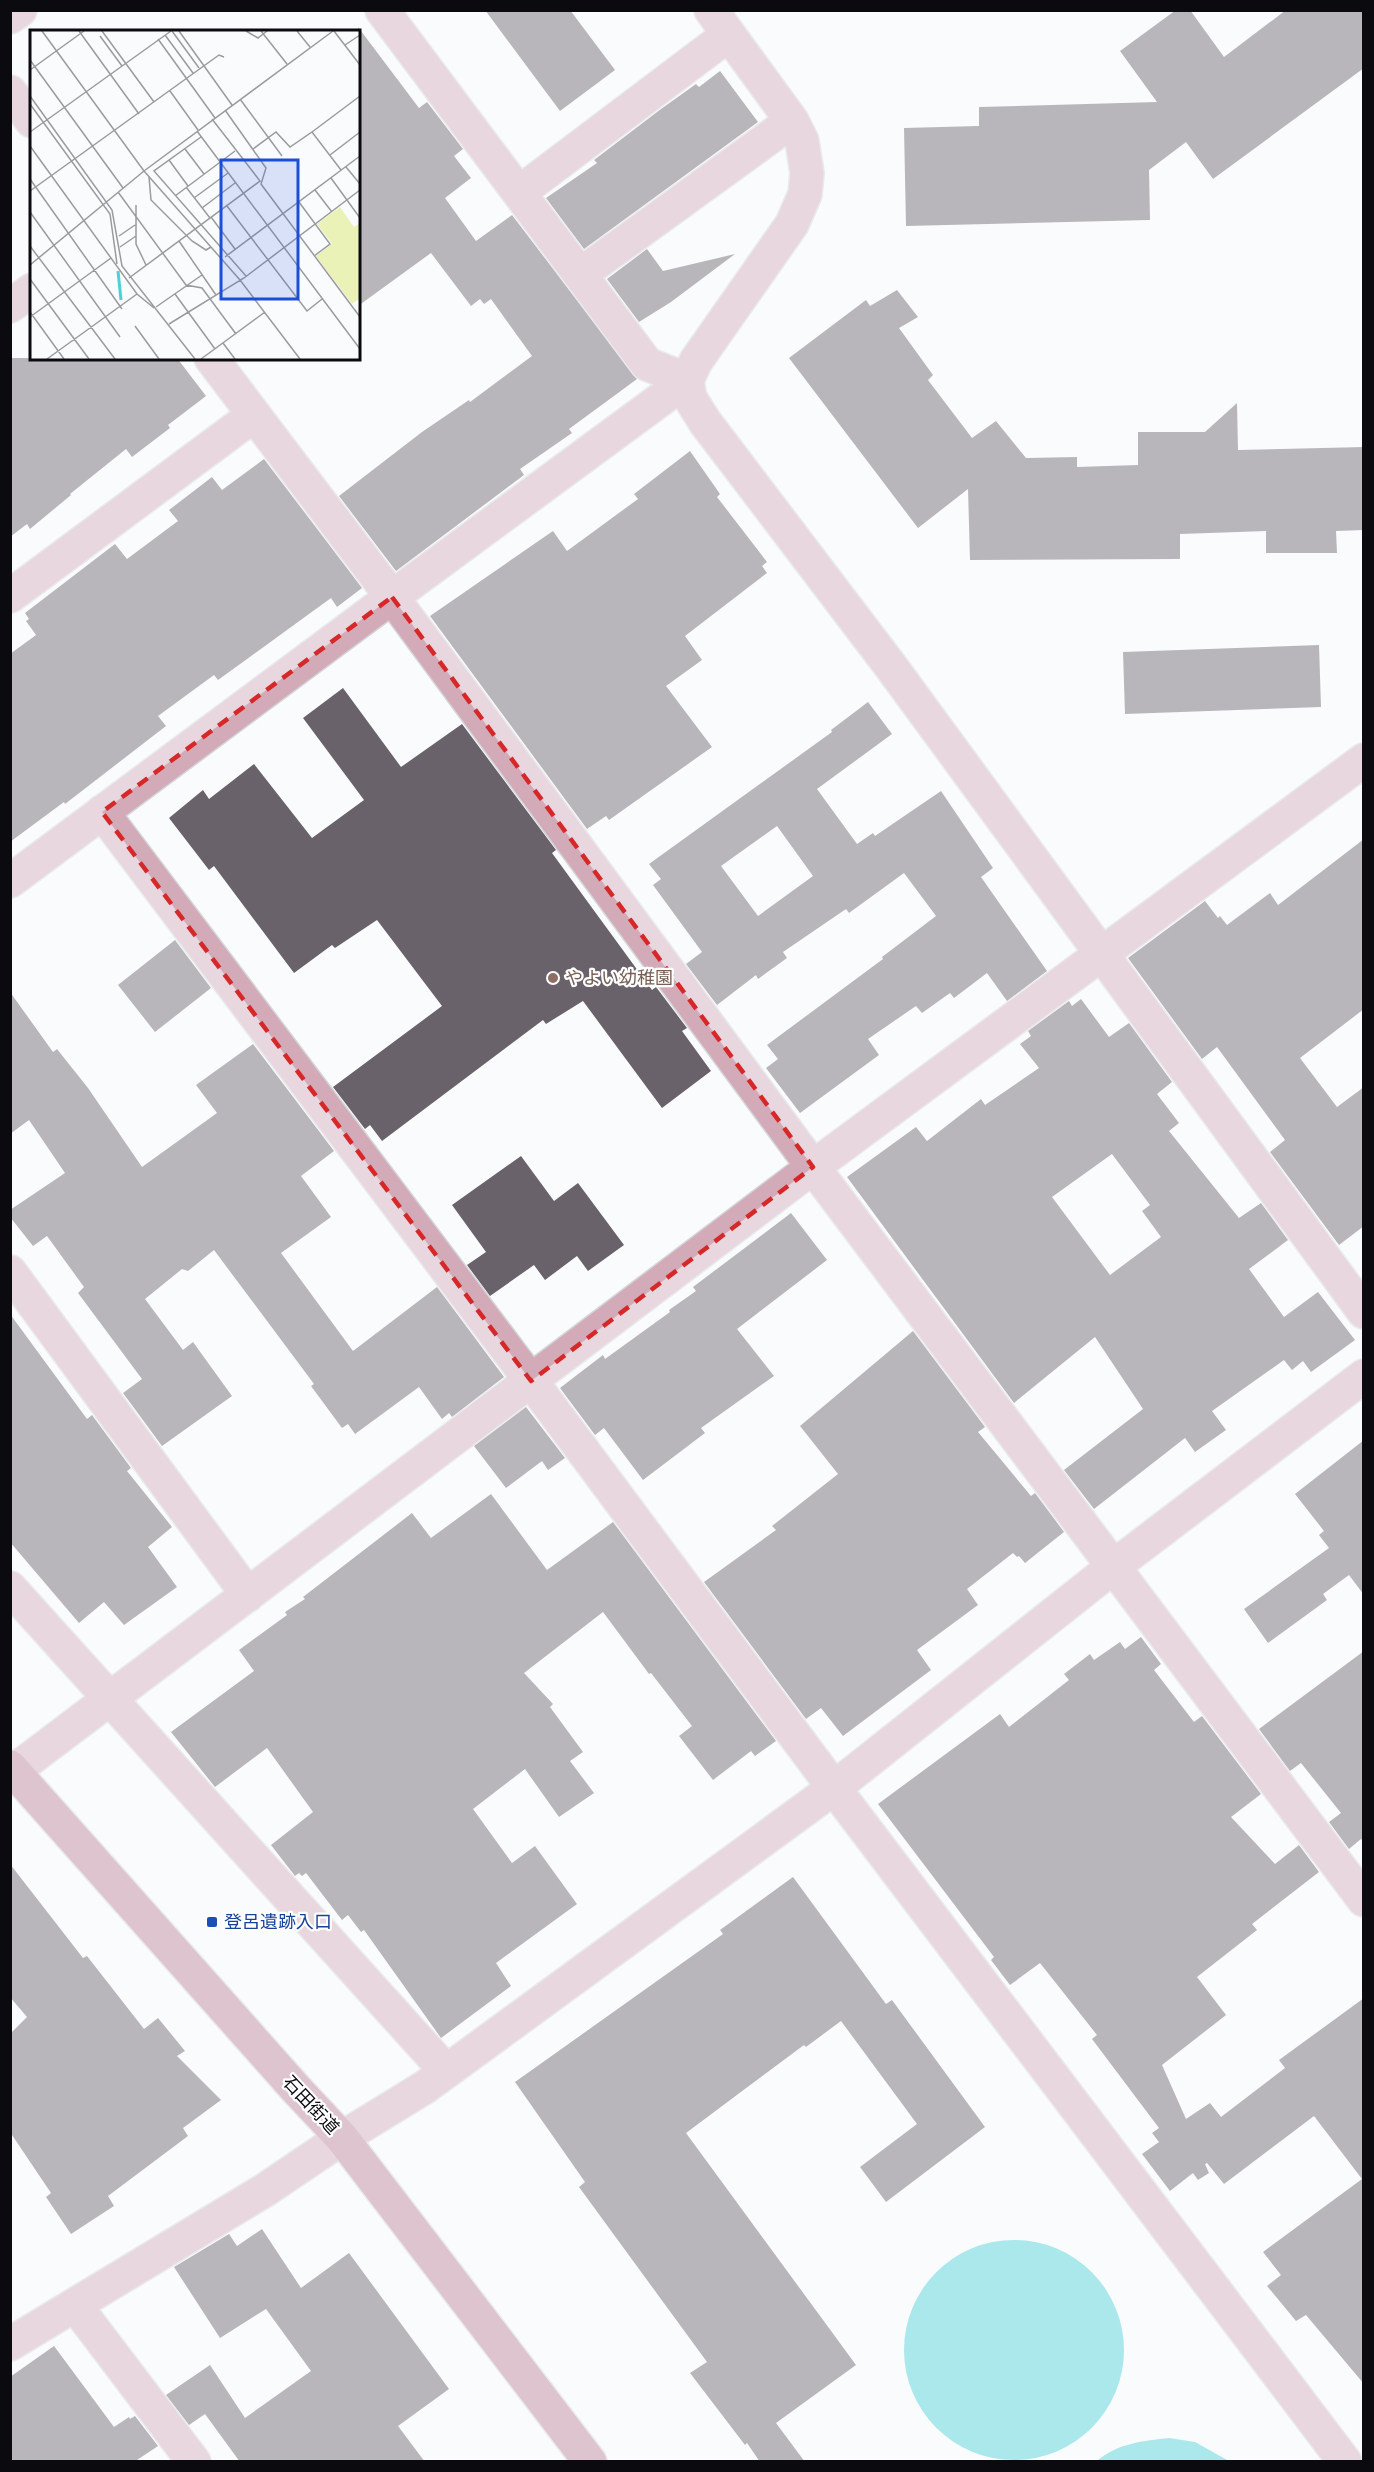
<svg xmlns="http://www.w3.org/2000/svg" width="1374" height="2472" viewBox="0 0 1374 2472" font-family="'Space Grotesk','Noto Sans JP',sans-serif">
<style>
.water{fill:#4dd1d8}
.building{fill:#6a626a;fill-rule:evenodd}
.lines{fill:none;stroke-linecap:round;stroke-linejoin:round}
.street-casing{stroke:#d4d5d7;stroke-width:36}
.secondary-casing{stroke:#d4d5d7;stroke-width:36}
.street{stroke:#d2aab8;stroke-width:33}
.secondary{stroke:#bc8298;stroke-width:33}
.marked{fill:none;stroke:#d62828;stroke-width:4.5;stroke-dasharray:12 8;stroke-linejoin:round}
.education-dot{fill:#8d6e63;stroke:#fff;stroke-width:2}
.transit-dot{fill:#1a4fb4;stroke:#fff;stroke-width:2}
.labels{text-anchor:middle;stroke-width:4.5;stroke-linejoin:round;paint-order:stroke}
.education-label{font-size:18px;fill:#785e54;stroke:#fff;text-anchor:start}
.transit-label{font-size:18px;fill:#164399;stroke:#fff;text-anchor:start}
.street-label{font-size:18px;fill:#0b0b0f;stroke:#fff}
.inset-river{fill:none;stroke:#4dd1d8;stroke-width:3}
.inset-road{fill:none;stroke:#9a9b9e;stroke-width:1.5}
.view{fill:#1d4ed8;fill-opacity:0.15;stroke:#1d4ed8;stroke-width:3}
.inset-edge{fill:none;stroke:#0b0b0f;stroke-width:3}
</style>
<rect width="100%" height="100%" fill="#fafbfd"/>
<!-- water -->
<path class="water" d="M904 2350a110 110 0 1 1 220 0a110 110 0 1 1-220 0Z
M 1169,2438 L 1195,2442 L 1229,2461 L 1097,2461 C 1118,2443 1143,2441 1169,2438 Z"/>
<!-- building -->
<path class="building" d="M 485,10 L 570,10 L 615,70 L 560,111 Z
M 1176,10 L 1190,10 L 1224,57 L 1286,10 L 1364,10 L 1364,68 L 1213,179 L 1186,142 L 1149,170 L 1150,220 L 906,226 L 904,128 L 979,126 L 979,107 L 1157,102 L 1120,51 Z
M 358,27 L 419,108 L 427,102 L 463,149 L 454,156 L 471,178 L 445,198 L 476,241 L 512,215 L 637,379 L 569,429 L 572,433 L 520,469 L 524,475 L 396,571 L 339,496 L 422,432 L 469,400 L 470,402 L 532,356 L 491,299 L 484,304 L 480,299 L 471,306 L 431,253 L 358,306 Z
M 720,71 L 758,122 L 584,249 L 546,198 L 597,163 L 594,160 L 661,109 L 696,84 L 699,87 Z
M 647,249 L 663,271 L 735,254 L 671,302 L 639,322 L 607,279 Z
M 897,290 L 918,317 L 899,328 L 933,375 L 928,380 L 972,438 L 996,421 L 1026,458 L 1077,457 L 1077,467 L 1138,465 L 1138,432 L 1205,432 L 1237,403 L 1238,450 L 1364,447 L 1364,530 L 1336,531 L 1337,553 L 1266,553 L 1266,531 L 1180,534 L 1180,559 L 970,560 L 968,489 L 918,528 L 789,358 L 866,300 L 870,306 Z
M 10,358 L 177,358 L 206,396 L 168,425 L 170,428 L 132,457 L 126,449 L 70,494 L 71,495 L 30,529 L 27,524 L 10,537 Z
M 690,451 L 720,494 L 717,497 L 767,562 L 762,566 L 767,573 L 685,636 L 702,660 L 666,686 L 712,747 L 609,820 L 606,816 L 587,829 L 430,616 L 553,531 L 567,551 L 638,499 L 634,494 Z
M 264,459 L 362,588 L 337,607 L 331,598 L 218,680 L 214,675 L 158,716 L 166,726 L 65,804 L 64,802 L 10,842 L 10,654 L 36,635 L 26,621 L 29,619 L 25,613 L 115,544 L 127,559 L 178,521 L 169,510 L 212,477 L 222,490 Z
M 1319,645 L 1321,707 L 1125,714 L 1123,652 Z
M 343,688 L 401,767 L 462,724 L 556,850 L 552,853 L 652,990 L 656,987 L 687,1028 L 682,1031 L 711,1071 L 662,1108 L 583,1001 L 546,1024 L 543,1020 L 382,1141 L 370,1125 L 365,1129 L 333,1087 L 442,1006 L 377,920 L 335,948 L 332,945 L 294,973 L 214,866 L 209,870 L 169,818 L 203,790 L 209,799 L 254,764 L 312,838 L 364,800 L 303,718 Z
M 868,702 L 892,734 L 817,789 L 857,844 L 873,833 L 875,836 L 941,791 L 993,868 L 981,877 L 1047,971 L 1007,1001 L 987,973 L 954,998 L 950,993 L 922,1013 L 916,1006 L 868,1039 L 879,1055 L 800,1113 L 766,1068 L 778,1059 L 767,1045 L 883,959 L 882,957 L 936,916 L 904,873 L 849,913 L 846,909 L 783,952 L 787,958 L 758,979 L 756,975 L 717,1005 L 686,964 L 702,952 L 653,885 L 661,879 L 649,864 L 832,732 L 831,730 ZM 777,826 L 813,876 L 758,916 L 721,866 Z
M 1364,839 L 1364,1009 L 1300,1058 L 1337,1107 L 1364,1087 L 1364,1226 L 1339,1245 L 1270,1152 L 1285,1140 L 1217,1047 L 1202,1059 L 1128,958 L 1205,901 L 1218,918 L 1220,916 L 1227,925 L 1270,893 L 1278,905 Z
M 175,940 L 211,988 L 155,1032 L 118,985 Z
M 10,992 L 53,1052 L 57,1049 L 88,1088 L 142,1167 L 217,1113 L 196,1085 L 253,1044 L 334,1151 L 301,1176 L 331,1217 L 281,1253 L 353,1351 L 437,1287 L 504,1377 L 452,1417 L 449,1413 L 442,1419 L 419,1387 L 355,1434 L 348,1424 L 342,1428 L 311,1386 L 314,1384 L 214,1250 L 188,1271 L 182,1269 L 145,1299 L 183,1350 L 193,1342 L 232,1396 L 162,1446 L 123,1393 L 142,1379 L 78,1293 L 84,1287 L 47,1236 L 33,1246 L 10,1217 L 10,1210 L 65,1173 L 29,1120 L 10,1134 Z
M 1081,999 L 1109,1037 L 1129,1023 L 1172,1082 L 1157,1094 L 1179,1123 L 1169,1131 L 1239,1218 L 1261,1203 L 1288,1240 L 1249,1269 L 1284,1317 L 1318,1292 L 1355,1340 L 1311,1372 L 1303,1361 L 1292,1370 L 1284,1360 L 1212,1411 L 1226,1430 L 1195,1452 L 1185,1438 L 1094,1509 L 1064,1470 L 1143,1409 L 1095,1337 L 1014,1403 L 847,1177 L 916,1127 L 927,1141 L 981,1099 L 985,1105 L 1039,1068 L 1020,1044 L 1031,1036 L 1028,1031 L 1069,1001 L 1072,1006 ZM 1112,1154 L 1150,1205 L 1142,1211 L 1161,1237 L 1110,1275 L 1052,1197 Z
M 521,1156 L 554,1201 L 578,1183 L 624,1245 L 588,1271 L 577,1256 L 545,1280 L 534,1265 L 490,1296 L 467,1265 L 486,1252 L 452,1205 Z
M 791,1213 L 827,1260 L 737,1329 L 774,1376 L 701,1428 L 705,1433 L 643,1480 L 604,1428 L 595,1435 L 560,1388 L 603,1355 L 605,1359 L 670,1312 L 669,1310 L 696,1291 L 693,1287 Z
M 10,1314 L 87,1419 L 92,1415 L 131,1468 L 127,1471 L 172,1527 L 148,1547 L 177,1587 L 124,1625 L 104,1602 L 79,1623 L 10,1542 Z
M 913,1331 L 985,1427 L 978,1432 L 1031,1496 L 1035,1493 L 1064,1532 L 1025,1563 L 1019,1556 L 1017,1557 L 1013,1553 L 967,1589 L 978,1605 L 917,1650 L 931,1670 L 843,1736 L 821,1708 L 806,1719 L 704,1582 L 776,1530 L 772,1526 L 838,1474 L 800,1426 Z
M 526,1407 L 565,1458 L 548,1470 L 542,1461 L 506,1488 L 474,1446 Z
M 1364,1440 L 1364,1595 L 1349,1575 L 1323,1594 L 1327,1600 L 1268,1643 L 1244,1609 L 1329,1548 L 1319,1535 L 1324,1531 L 1295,1494 Z
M 491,1494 L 547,1570 L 613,1522 L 776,1741 L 755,1756 L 751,1751 L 713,1780 L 679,1736 L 692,1726 L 651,1673 L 649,1674 L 603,1612 L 524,1673 L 553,1704 L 550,1707 L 583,1752 L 570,1761 L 594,1793 L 559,1817 L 525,1769 L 473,1809 L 512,1863 L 535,1846 L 577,1904 L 496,1963 L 511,1986 L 441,2038 L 364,1930 L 361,1932 L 348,1915 L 342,1920 L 306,1873 L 302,1876 L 299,1873 L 295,1876 L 271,1845 L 313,1812 L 267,1748 L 215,1787 L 171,1732 L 254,1671 L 239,1650 L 287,1615 L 285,1612 L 305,1599 L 303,1597 L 412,1513 L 431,1538 Z
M 1141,1637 L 1161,1664 L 1154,1670 L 1194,1722 L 1202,1716 L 1261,1794 L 1231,1817 L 1275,1864 L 1299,1845 L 1319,1872 L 1252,1924 L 1257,1930 L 1197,1977 L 1226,2015 L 1162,2065 L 1186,2119 L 1210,2103 L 1221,2117 L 1285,2068 L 1279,2060 L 1364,1998 L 1364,2384 L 1306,2315 L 1296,2321 L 1267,2286 L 1281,2275 L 1263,2252 L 1362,2179 L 1314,2116 L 1224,2184 L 1207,2163 L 1205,2164 L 1209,2173 L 1198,2180 L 1193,2173 L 1170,2191 L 1142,2154 L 1159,2142 L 1152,2133 L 1159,2128 L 1092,2039 L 1097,2035 L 1040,1963 L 1010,1985 L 991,1960 L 994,1957 L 878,1804 L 1000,1714 L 1009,1727 L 1069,1680 L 1064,1674 L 1090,1654 L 1094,1660 L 1120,1642 L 1125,1649 Z
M 1364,1651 L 1364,1842 L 1361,1839 L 1349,1849 L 1329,1822 L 1341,1813 L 1301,1763 L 1290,1771 L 1259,1729 Z
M 10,1864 L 83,1958 L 87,1956 L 144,2029 L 158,2018 L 185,2051 L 177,2056 L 221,2100 L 183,2128 L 188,2136 L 108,2196 L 114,2206 L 71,2234 L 46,2197 L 51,2193 L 10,2132 L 10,2034 L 27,2017 L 10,1997 Z
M 793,1877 L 886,2004 L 892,2000 L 985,2127 L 886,2202 L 860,2167 L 917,2124 L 841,2021 L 806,2047 L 804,2045 L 686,2133 L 856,2365 L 776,2423 L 805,2462 L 760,2462 L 747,2443 L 745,2445 L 690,2373 L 707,2362 L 579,2187 L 585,2182 L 515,2082 L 723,1934 L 720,1930 Z
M 262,2229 L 301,2288 L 349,2253 L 449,2389 L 398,2426 L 425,2462 L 240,2462 L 205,2414 L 189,2425 L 166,2395 L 210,2365 L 245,2418 L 311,2371 L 266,2309 L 220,2338 L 174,2267 L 229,2234 L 237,2246 Z
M 54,2346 L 114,2427 L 129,2417 L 130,2419 L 135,2416 L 158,2446 L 137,2460 L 139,2462 L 10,2462 L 10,2377 Z"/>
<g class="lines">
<!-- street casing -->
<g class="street-casing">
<path id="street" d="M 382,10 L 647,364 L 687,380
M 711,10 L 792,121 L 802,141 L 807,173 L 805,194 L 792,224 L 696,361 L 687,380 L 690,398 L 705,422 L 892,668 L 1364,1312
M 10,17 L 20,10
M 10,92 L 32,121
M 520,192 L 728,35
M 581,274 L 792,121
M 10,306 L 32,290
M 211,358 L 392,597 L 813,1167 L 1364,1900
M 10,596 L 254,415
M 102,812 L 531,1381 L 834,1788 L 1345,2462
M 10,881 L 392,597 L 687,380
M 10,1272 L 248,1595
M 10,1588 L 446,2071
M 14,1771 L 813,1167 L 1364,760
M 75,2305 L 194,2462
M 10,2344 L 265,2190 L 342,2138 L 425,2087 L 834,1788 L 1113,1567 L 1364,1376"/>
</g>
<!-- secondary casing -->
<g class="secondary-casing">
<path id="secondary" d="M 10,1767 L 296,2089 L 342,2138 L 590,2462"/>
</g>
<!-- street -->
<use href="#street" class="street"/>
<!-- secondary -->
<use href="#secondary" class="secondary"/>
</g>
<!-- marked area -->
<path d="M0 0H1374V2472H0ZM 392,597 L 813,1167 L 531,1381 L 102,812 Z" fill="#fafbfd" fill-opacity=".55" fill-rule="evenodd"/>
<path class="marked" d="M 392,597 L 813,1167 L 531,1381 L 102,812 Z"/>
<!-- markers -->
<circle class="education-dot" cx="553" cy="978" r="6"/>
<rect class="transit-dot" x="206" y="1916" width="12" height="12" rx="3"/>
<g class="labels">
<!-- education labels -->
<g class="education-label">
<text x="565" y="984">やよい幼稚園</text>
</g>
<!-- transit labels -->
<g class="transit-label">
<text x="224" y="1928">登呂遺跡入口</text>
</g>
<!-- street labels -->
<g class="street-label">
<text transform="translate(311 2105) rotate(47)" y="6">石田街道</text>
</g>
</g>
<!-- overview -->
<g transform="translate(30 30)">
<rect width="330" height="330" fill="#fafbfd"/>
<path d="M 310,177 L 324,197 L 330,193 L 330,268 L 322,274 L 286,226 L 302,214 L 287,194 Z" fill="#eaf2b7"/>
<path class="inset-river" d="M 88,241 L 91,270"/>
<path class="inset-road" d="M 12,1 L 114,141 L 210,250 L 270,329M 49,1 L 109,84M 72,1 L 124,72M 142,1 L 169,38M 149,1 L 202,75M 216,1 L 228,8 L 237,1M 231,1 L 257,34M 267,1 L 280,17M 304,1 L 330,35M 135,5 L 163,43M 70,6 L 92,36M 128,9 L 185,88M 315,15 L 330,5M 0,30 L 93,158M 0,40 L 54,1M 140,61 L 168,100M 0,66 L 82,180 L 92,236 L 165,329M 210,69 L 252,126M 0,74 L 80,184 L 87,234M 195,80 L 236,138 L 231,154 L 330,287M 167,101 L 330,319M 0,102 L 141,1M 282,102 L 330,66M 171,107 L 124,141 L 216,246M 0,116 L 107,264 L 124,278M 155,119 L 174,144M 223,119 L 246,102 L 260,117 L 282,102 L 311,140M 300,125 L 330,102M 139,130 L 158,156M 316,137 L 330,154M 119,147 L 121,170 L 162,211 L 176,220 L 181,217M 301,148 L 330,188M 0,149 L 92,279M 156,157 L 180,188M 285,160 L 302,182M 0,161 L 189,25 L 194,27M 88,162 L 156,255 L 172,258 L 206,304M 145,166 L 205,121M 164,168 L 198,143M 269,172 L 300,214 L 284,226M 106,175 L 106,214 L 116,235M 197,176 L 277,281 L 292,269M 172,178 L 205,153M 0,182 L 90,307M 181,187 L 205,219M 89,206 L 105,195M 149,211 L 186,265M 0,216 L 85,329M 90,217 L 106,206M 195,227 L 330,126M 0,235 L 114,141 L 303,1M 99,248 L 230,151 L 182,89M 0,249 L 59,329M 145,264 L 185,319M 126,277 L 172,245M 0,282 L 34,329M 0,287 L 81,228M 139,294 L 214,248 L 330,160M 105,296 L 129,329M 193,313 L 205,329M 17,329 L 107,264M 171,329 L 235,282"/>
<path class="view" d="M 191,130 L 268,130 L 268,269 L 191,269 Z"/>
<rect width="330" height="330" class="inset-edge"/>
</g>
<!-- border -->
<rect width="1374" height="2472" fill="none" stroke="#0b0b0f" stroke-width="24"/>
</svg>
